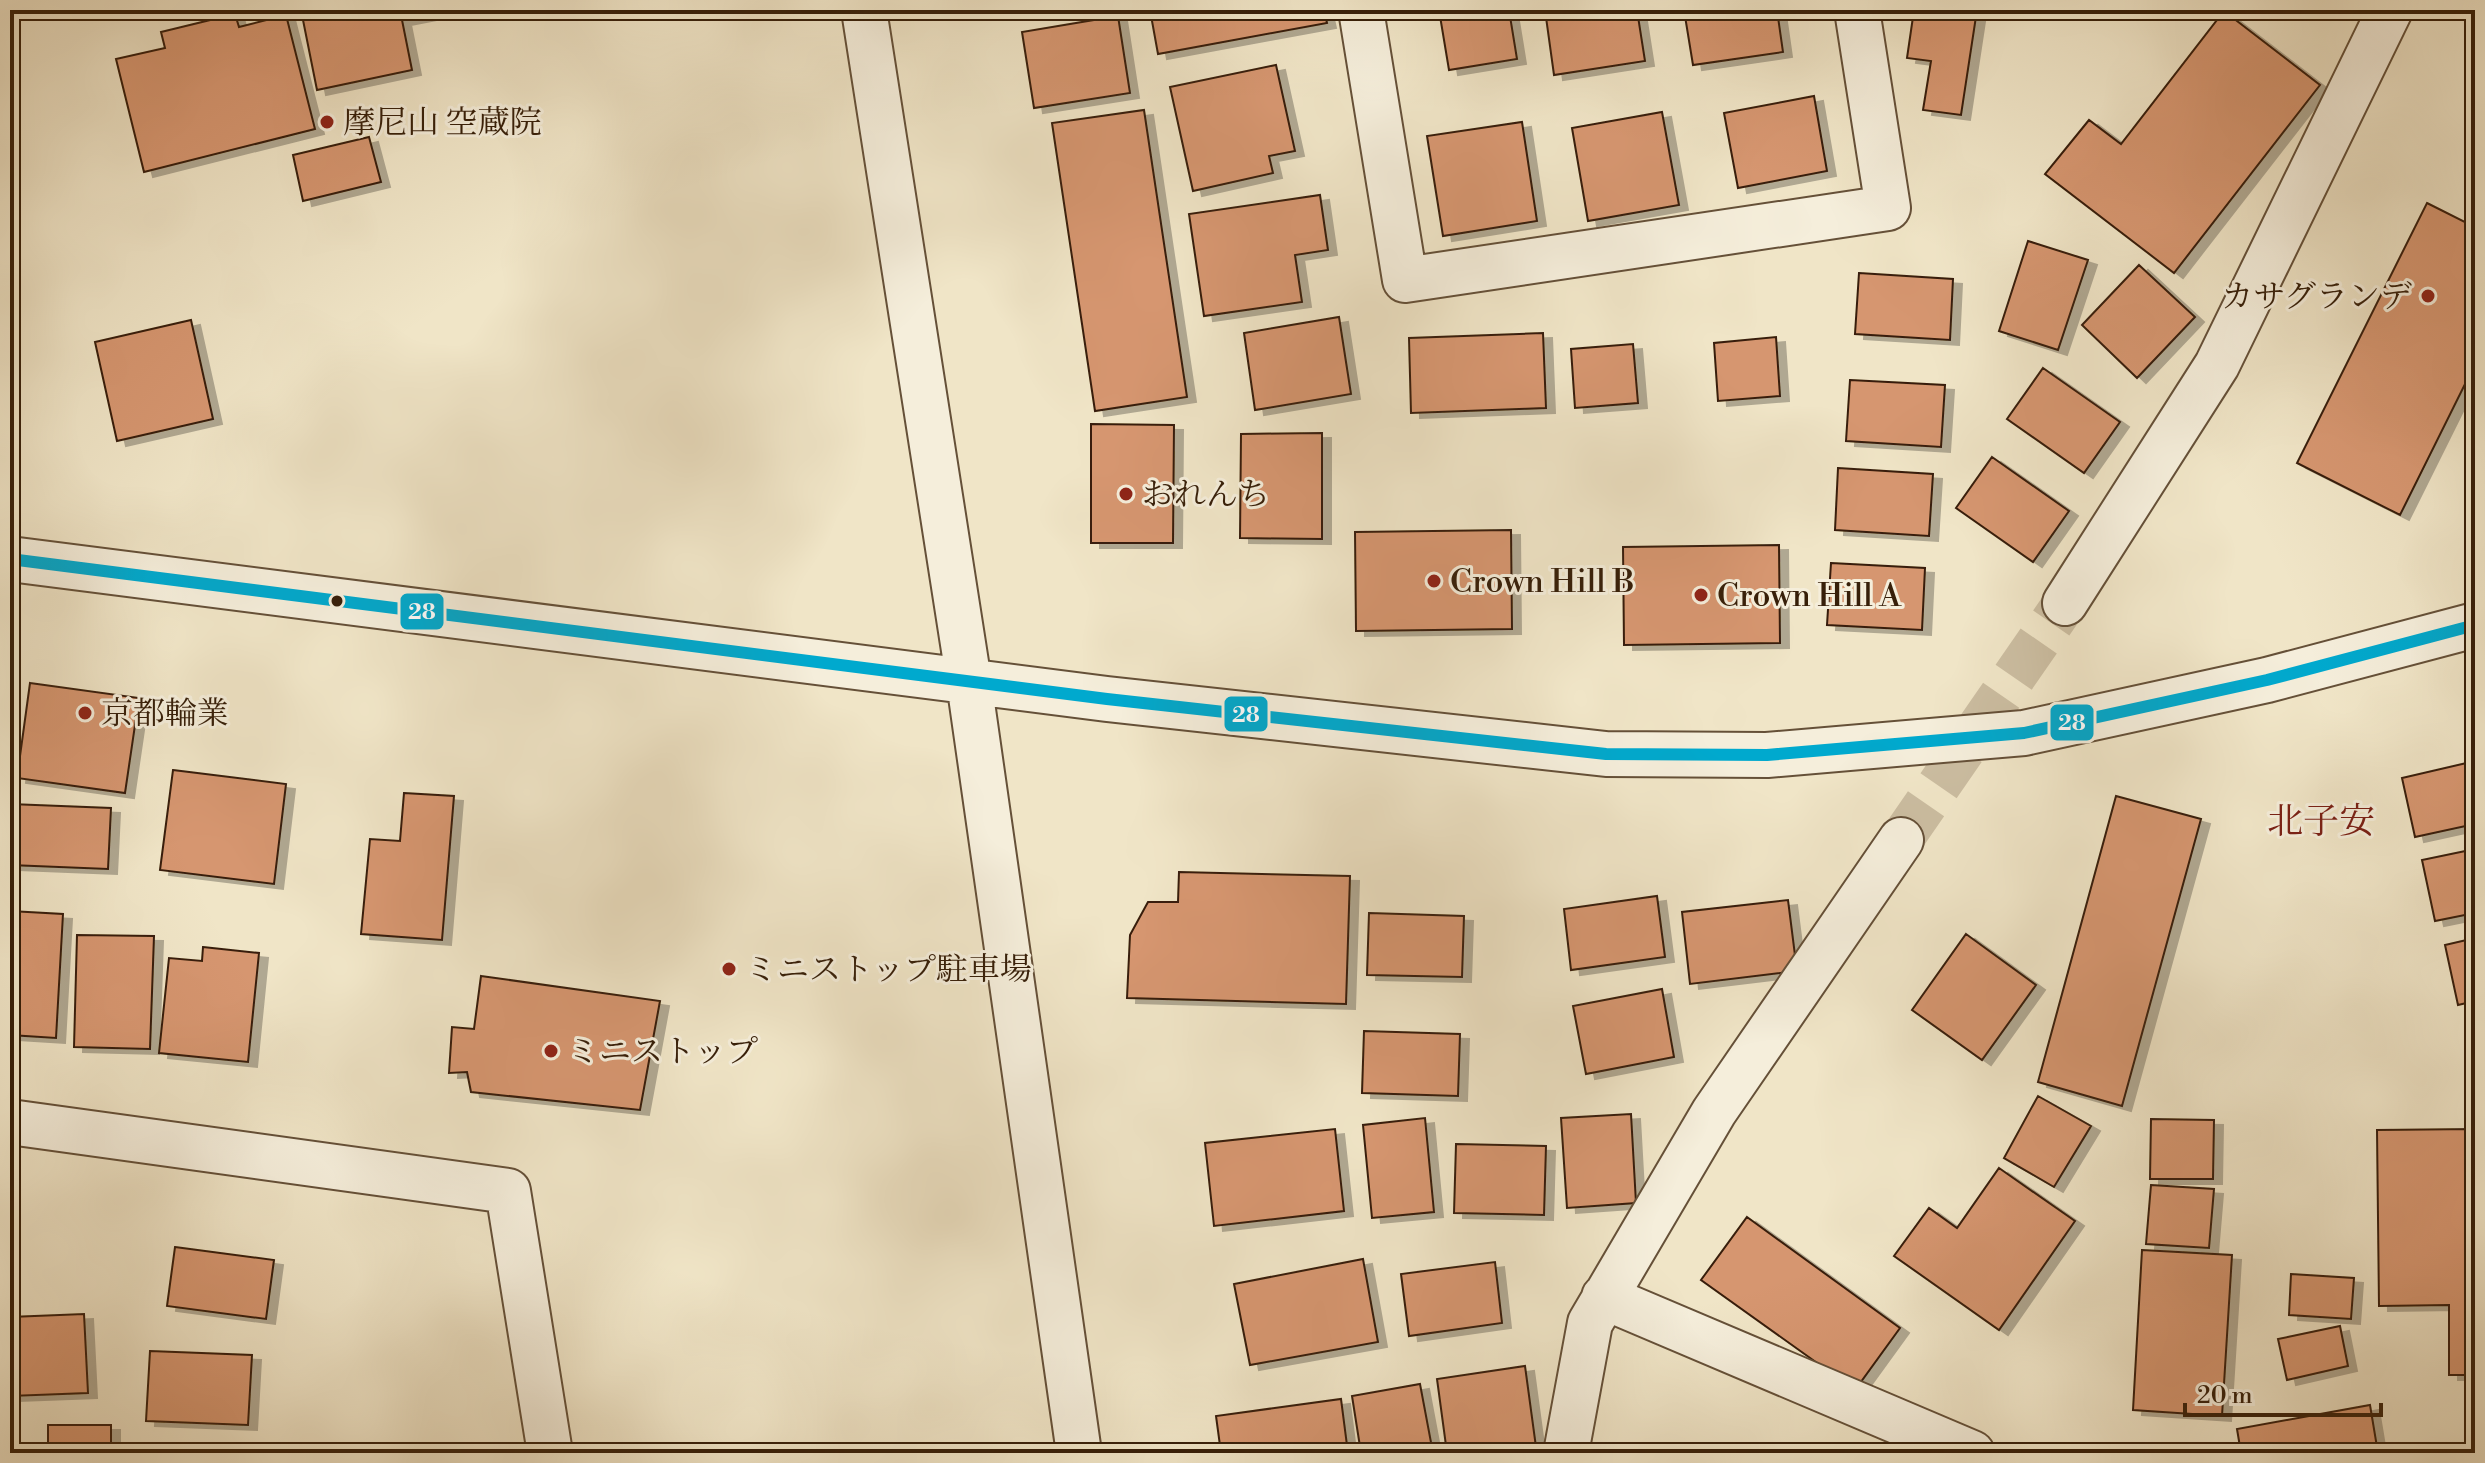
<svg xmlns="http://www.w3.org/2000/svg" width="2485" height="1463" viewBox="0 0 2485 1463" font-family="'Libre Bodoni','Noto Serif JP',serif">
<style>
.building{fill:#d69670;stroke:#371f09;stroke-width:2;filter:url(#shadow)}
.lines{fill:none;stroke-linecap:round;stroke-linejoin:round}
.minor-tunnel{stroke:#cbbda1;stroke-width:44;stroke-dasharray:44 22;stroke-linecap:butt}
.minor-casing{stroke:#655038;stroke-width:48}
.minor{stroke:#f5eedb;stroke-width:44}
.bus-1-casing{stroke:#f5eedb;stroke-width:18}
.bus-1{stroke:#00a9ce;stroke-width:12}
.poi-dot{fill:#8f2418;stroke:#f5eedb;stroke-width:3}
.bus-dot{fill:#371f09;stroke:#f5eedb;stroke-width:3}
.labels{text-anchor:middle;stroke-width:6;stroke-linejoin:round;paint-order:stroke}
.poi-label{font-size:32px;fill:#371f09;stroke:#f5eedb;text-anchor:start}
.quarter-label{font-size:36px;fill:#7a1f14;stroke:#f5eedb}
.line-badge{stroke:#f5eedb;stroke-width:3}
.badge-label{font-size:22px;text-anchor:middle;font-weight:bold;fill:#fff}
</style>
<defs>
<filter id="shadow"><feDropShadow dx="9" dy="5" stdDeviation="0" flood-color="#0004"/></filter>
</defs>
<rect width="100%" height="100%" fill="#f0e5c7"/>
<filter id="stains"><feTurbulence type="fractalNoise" baseFrequency=".0025" numOctaves="4"/><feColorMatrix values="0 0 0 0 .2 0 0 0 0 .09 0 0 0 0 .02 0 0 0 .5 -.17"/></filter>
<radialGradient id="worn" r=".72"><stop offset=".6" stop-color="#630" stop-opacity="0"/><stop offset="1" stop-color="#630" stop-opacity=".3"/></radialGradient>
<!-- building -->
<path class="building" d="M 301,10 L 432,10 L 433,14 L 402,20 L 412,70 L 317,90 Z
M 1150,10 L 1324,10 L 1327,23 L 1158,54 Z
M 1439,10 L 1509,10 L 1517,59 L 1449,70 Z
M 1545,10 L 1637,10 L 1645,61 L 1554,75 Z
M 1684,10 L 1777,10 L 1783,52 L 1693,65 Z
M 1914,10 L 1977,10 L 1961,115 L 1923,110 L 1931,61 L 1907,58 Z
M 2224,11 L 2320,85 L 2174,273 L 2045,174 L 2089,120 L 2121,144 Z
M 235,14 L 239,27 L 286,15 L 315,129 L 144,172 L 116,59 L 165,48 L 161,32 Z
M 1118,16 L 1130,93 L 1034,108 L 1022,32 Z
M 1276,65 L 1295,151 L 1269,156 L 1273,173 L 1193,191 L 1170,87 Z
M 1814,96 L 1827,171 L 1738,188 L 1724,113 Z
M 1144,110 L 1187,397 L 1095,411 L 1052,123 Z
M 1662,112 L 1679,205 L 1588,221 L 1572,128 Z
M 1522,122 L 1537,221 L 1443,236 L 1427,136 Z
M 369,137 L 381,182 L 303,201 L 293,155 Z
M 1320,195 L 1328,250 L 1295,255 L 1302,302 L 1204,316 L 1189,214 Z
M 2427,203 L 2475,227 L 2475,364 L 2400,515 L 2297,463 Z
M 2028,241 L 2088,260 L 2058,350 L 1999,331 Z
M 2139,265 L 2195,317 L 2137,378 L 2082,325 Z
M 1859,273 L 1953,279 L 1950,340 L 1855,334 Z
M 1339,317 L 1351,394 L 1255,410 L 1244,333 Z
M 191,320 L 213,419 L 117,441 L 95,342 Z
M 1543,333 L 1546,408 L 1411,413 L 1409,338 Z
M 1776,337 L 1780,396 L 1718,401 L 1714,343 Z
M 1633,344 L 1638,403 L 1575,408 L 1571,349 Z
M 2043,368 L 2120,422 L 2084,473 L 2007,419 Z
M 1850,380 L 1945,385 L 1941,447 L 1846,441 Z
M 1091,424 L 1174,425 L 1173,543 L 1091,543 Z
M 1322,433 L 1322,539 L 1240,538 L 1241,434 Z
M 1992,457 L 2069,511 L 2033,562 L 1956,508 Z
M 1838,468 L 1933,474 L 1929,536 L 1835,530 Z
M 1511,530 L 1512,629 L 1356,631 L 1355,532 Z
M 1779,545 L 1780,643 L 1624,645 L 1623,547 Z
M 1831,563 L 1925,568 L 1922,630 L 1827,625 Z
M 30,683 L 139,698 L 125,793 L 17,778 Z
M 2475,761 L 2475,824 L 2415,837 L 2402,778 Z
M 173,770 L 286,784 L 274,884 L 160,870 Z
M 404,793 L 454,796 L 442,940 L 361,934 L 370,839 L 400,841 Z
M 2116,796 L 2201,819 L 2122,1106 L 2038,1082 Z
M 10,804 L 111,808 L 108,869 L 10,865 Z
M 2475,849 L 2475,913 L 2435,921 L 2422,860 Z
M 1179,872 L 1350,876 L 1346,1004 L 1127,998 L 1130,935 L 1148,902 L 1178,902 Z
M 1657,896 L 1665,957 L 1571,970 L 1564,909 Z
M 1788,900 L 1797,971 L 1690,984 L 1682,912 Z
M 10,911 L 63,914 L 56,1038 L 10,1035 Z
M 1369,913 L 1464,916 L 1462,977 L 1367,975 Z
M 1966,934 L 2036,985 L 1982,1060 L 1912,1010 Z
M 77,935 L 154,936 L 150,1049 L 74,1047 Z
M 2475,938 L 2475,1001 L 2458,1005 L 2445,945 Z
M 203,947 L 259,953 L 248,1062 L 159,1053 L 169,958 L 202,961 Z
M 481,976 L 660,1001 L 640,1110 L 471,1092 L 467,1072 L 449,1073 L 452,1027 L 474,1029 Z
M 1662,989 L 1674,1057 L 1586,1074 L 1573,1006 Z
M 1364,1031 L 1460,1034 L 1458,1096 L 1362,1093 Z
M 2038,1096 L 2091,1126 L 2054,1187 L 2004,1158 Z
M 1631,1114 L 1636,1203 L 1567,1208 L 1561,1118 Z
M 1425,1118 L 1434,1212 L 1372,1218 L 1363,1125 Z
M 2151,1119 L 2214,1120 L 2213,1179 L 2150,1179 Z
M 1335,1129 L 1344,1211 L 1214,1226 L 1205,1143 Z
M 2475,1129 L 2475,1375 L 2449,1375 L 2449,1305 L 2379,1306 L 2377,1130 Z
M 1456,1144 L 1546,1146 L 1544,1215 L 1454,1213 Z
M 1999,1168 L 2075,1221 L 1999,1330 L 1894,1256 L 1929,1208 L 1957,1228 Z
M 2151,1185 L 2214,1189 L 2209,1248 L 2146,1244 Z
M 1747,1217 L 1900,1328 L 1855,1390 L 1701,1280 Z
M 175,1247 L 274,1260 L 266,1319 L 167,1306 Z
M 2142,1250 L 2232,1255 L 2222,1416 L 2133,1410 Z
M 1363,1259 L 1378,1342 L 1250,1365 L 1234,1284 Z
M 1495,1262 L 1502,1323 L 1409,1336 L 1401,1274 Z
M 2291,1274 L 2354,1278 L 2351,1319 L 2289,1315 Z
M 84,1314 L 88,1393 L 10,1396 L 10,1317 Z
M 2340,1326 L 2348,1366 L 2287,1380 L 2278,1339 Z
M 150,1351 L 252,1355 L 248,1425 L 146,1421 Z
M 1525,1366 L 1536,1447 L 1496,1453 L 1447,1453 L 1437,1379 Z
M 1420,1384 L 1433,1453 L 1361,1453 L 1352,1396 Z
M 1341,1399 L 1348,1453 L 1221,1453 L 1216,1416 Z
M 2370,1405 L 2378,1453 L 2241,1453 L 2237,1429 Z
M 48,1425 L 111,1425 L 111,1453 L 48,1453 Z"/>
<g class="lines">
<!-- minor-tunnel -->
<path class="minor-tunnel" d="M 1901,840 L 2065,603"/>
<!-- minor casing -->
<g class="minor-casing">
<path id="minor" d="M 864,10 L 969,682 L 1079,1453
M 1361,10 L 1405,280 L 1888,208 L 1857,10
M 10,559 L 1107,699 L 1606,754 L 1767,755 L 2024,733 L 2267,680 L 2475,625
M 2065,603 L 2217,365 L 2390,10
M 10,1122 L 508,1191 L 550,1453
M 1604,1297 L 1972,1453
M 1566,1453 L 1590,1323 L 1714,1112 L 1901,840"/>
</g>
<!-- minor -->
<use href="#minor" class="minor"/>
<!-- bus-1 casing -->
<g class="bus-1-casing">
<path id="bus-1" d="M 10,559 L 1107,699 L 1606,754 L 1767,755 L 2024,733 L 2267,680 L 2475,625"/>
</g>
<!-- bus-1 -->
<use href="#bus-1" class="bus-1"/>
</g>
<!-- markers -->
<g class="poi-dot">
<circle cx="327" cy="122" r="8"/>
<circle cx="2428" cy="296" r="8"/>
<circle cx="1126" cy="494" r="8"/>
<circle cx="1434" cy="581" r="8"/>
<circle cx="1701" cy="595" r="8"/>
<circle cx="85" cy="713" r="8"/>
<circle cx="729" cy="969" r="8"/>
<circle cx="551" cy="1051" r="8"/>
</g>
<circle class="bus-dot" cx="337" cy="601" r="7"/>
<g class="labels">
<!-- poi labels -->
<g class="poi-label">
<text x="343" y="133">摩尼山 空蔵院</text>
<text x="2412" y="307" text-anchor="end">カサグランデ</text>
<text x="1142" y="505">おれんち</text>
<text x="1450" y="592">Crown Hill B</text>
<text x="1717" y="606">Crown Hill A</text>
<text x="101" y="724">京都輪業</text>
<text x="745" y="980">ミニストップ駐車場</text>
<text x="567" y="1062">ミニストップ</text>
</g>
<!-- quarter labels -->
<g class="quarter-label">
<text x="2321" y="833">北子安</text>
</g>
</g>
<g class="line-badge">
<rect x="399" y="592" width="46" height="39" rx="8" fill="#00a9ce"/>
<rect x="1223" y="695" width="46" height="38" rx="8" fill="#00a9ce"/>
<rect x="2049" y="703" width="46" height="39" rx="8" fill="#00a9ce"/>
</g>
<g class="badge-label">
<text x="422" y="619">28</text>
<text x="1246" y="722">28</text>
<text x="2072" y="730">28</text>
</g>
<!-- margin -->
<rect width="2485" height="1463" fill="none" stroke="#f0e5c7" stroke-width="40"/>
<rect x="12" y="12" width="2461" height="1439" fill="none" stroke="#371f09" stroke-width="4"/>
<rect x="20" y="20" width="2445" height="1423" fill="none" stroke="#371f09" stroke-width="2"/>
<!-- scale -->
<path d="M2185 1403v12h196v-12" fill="none" stroke="#371f09" stroke-width="4"/>
<text x="2197" y="1403" font-size="24" fill="#371f09" stroke="#f5eedb" stroke-width="6" paint-order="stroke">20 m</text>
<rect width="100%" height="100%" filter="url(#stains)"/>
<rect width="100%" height="100%" fill="url(#worn)"/>
</svg>
